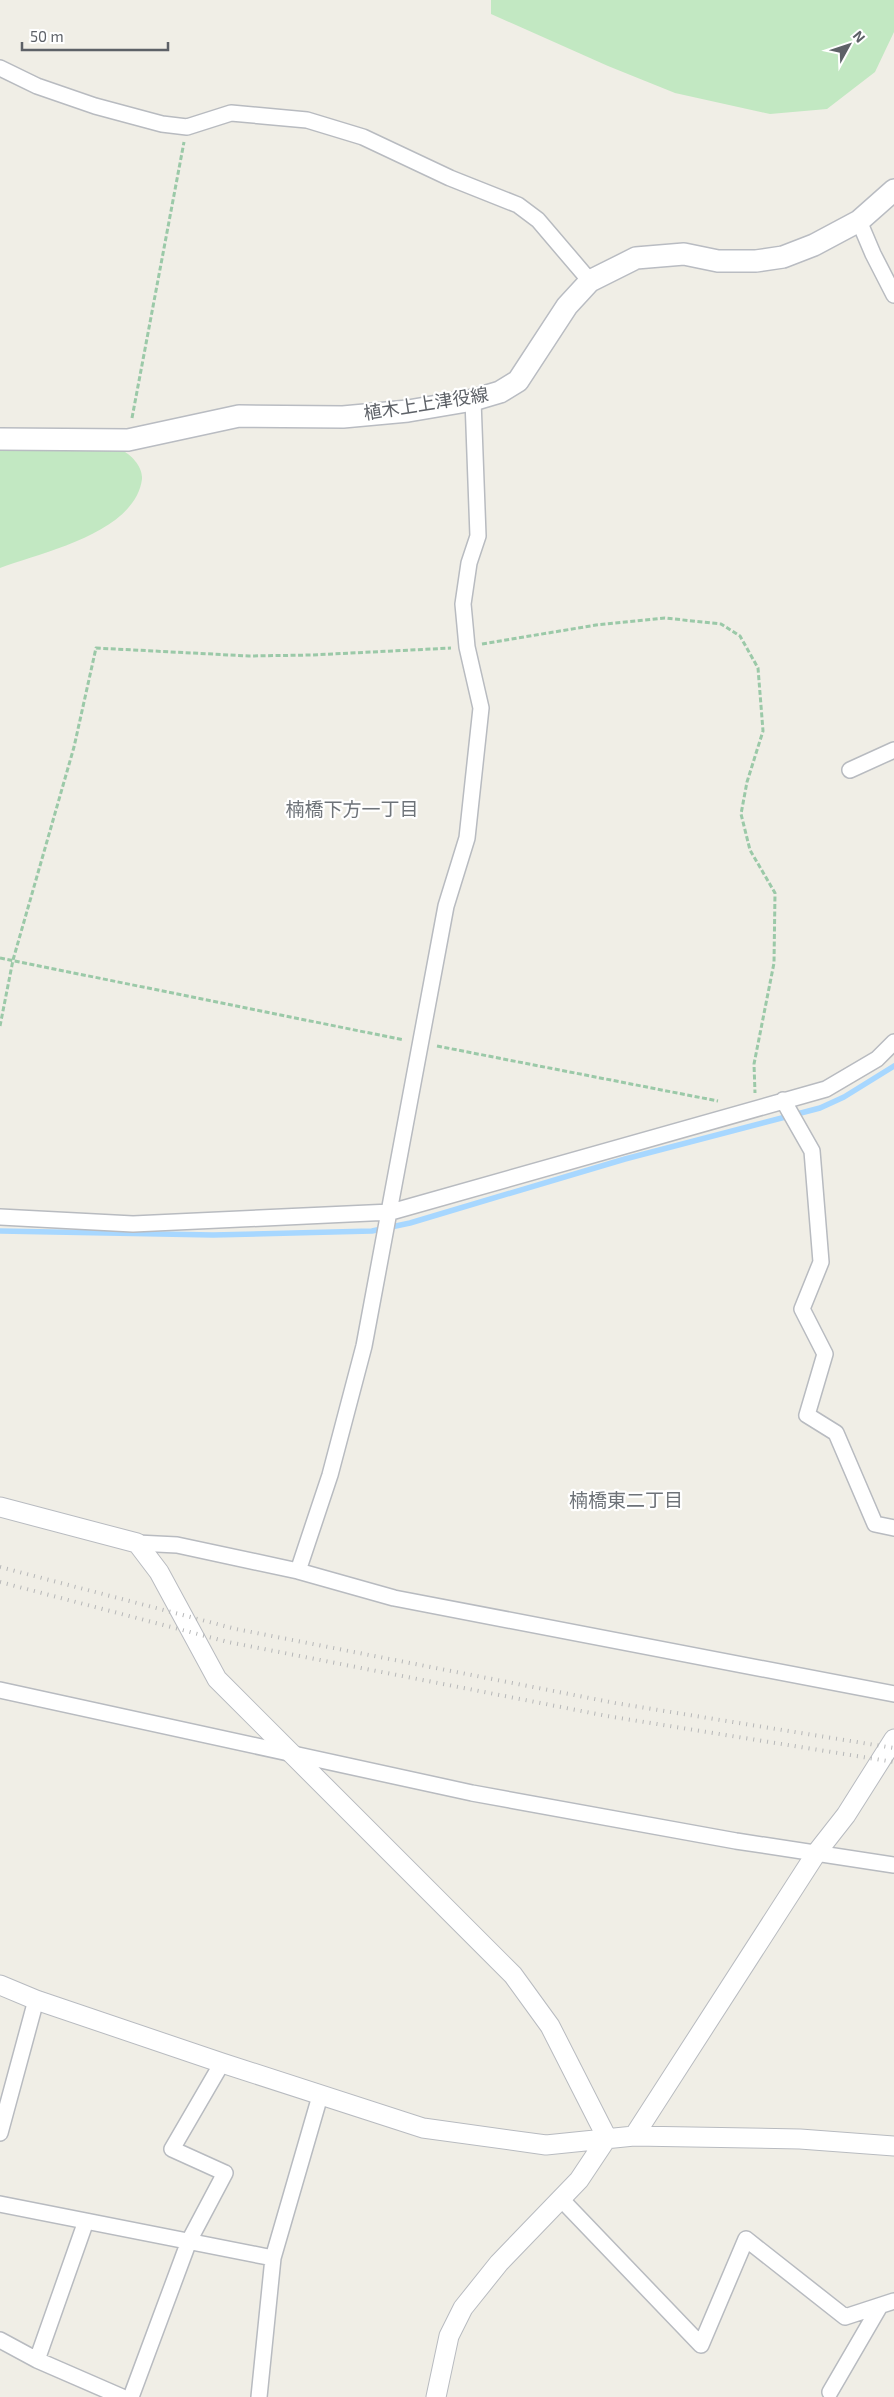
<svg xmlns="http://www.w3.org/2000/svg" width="894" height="2397" viewBox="0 0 894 2397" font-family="'Exo 2','Noto Sans JP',sans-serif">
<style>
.green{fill:#c2e8c2}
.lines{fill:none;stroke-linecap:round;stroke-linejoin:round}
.stream{stroke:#a7d7ff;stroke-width:5.5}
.minor-casing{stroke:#b8bbc0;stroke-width:18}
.tertiary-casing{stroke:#b8bbc0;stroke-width:21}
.secondary-casing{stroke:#b9bcc2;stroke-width:24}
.path{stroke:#9bc9a8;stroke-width:3;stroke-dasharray:5 2.5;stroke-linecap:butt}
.minor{stroke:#fff;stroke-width:15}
.tertiary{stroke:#fff;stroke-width:19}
.secondary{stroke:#fff;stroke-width:21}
.rail{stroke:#b6b7b8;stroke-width:4;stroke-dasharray:1 6;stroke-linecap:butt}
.labels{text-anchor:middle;stroke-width:4.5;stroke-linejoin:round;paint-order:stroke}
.street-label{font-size:18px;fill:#5d6167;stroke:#fff}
.neighbourhood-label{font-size:19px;fill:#6e7379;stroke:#fff}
</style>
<rect width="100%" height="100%" fill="#f0eee6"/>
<!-- green -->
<path class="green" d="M 491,0 L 894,0 L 894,32 L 875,72 L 827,109 L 770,114 L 675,93 L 608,66 L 491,14 Z
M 0,448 L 121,450 C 131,454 143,467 142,479 C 135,533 43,552 0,568 Z"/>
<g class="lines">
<!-- stream -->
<path class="stream" d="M 0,1231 L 213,1235 L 372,1231 L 410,1223 L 625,1159 L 820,1108 L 844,1097 L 894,1066"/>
<!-- minor casing -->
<g class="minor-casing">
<path id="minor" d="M 0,68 L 37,86 L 95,106 L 162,124 L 187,127 L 231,113 L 307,120 L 363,137 L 450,178 L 518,205 L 538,220 L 590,281
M 859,221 L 873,254 L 894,295
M 850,770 L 894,750
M 783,1100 L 812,1151 L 821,1262 L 802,1309 L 825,1354 L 807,1415 L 836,1433 L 875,1524 L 894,1528
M 0,1217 L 133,1224 L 391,1212 L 826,1089 L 877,1059 L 894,1042
M 137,1543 L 177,1545 L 298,1571 L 394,1598 L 894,1694
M 298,1571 L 330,1475 L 364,1346 L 446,906 L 467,838 L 481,708 L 467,647 L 463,604 L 469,563 L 478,536 L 473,400
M 0,1690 L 472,1793 L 736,1841 L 894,1865
M 0,2133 L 36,2000
M 561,2199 L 701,2345 L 746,2239 L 845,2317 L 894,2301
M 0,2204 L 273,2258
M 0,2340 L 37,2360 L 122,2397
M 37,2360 L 86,2221
M 830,2392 L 880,2306
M 131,2397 L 189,2241 L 225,2173 L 172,2149 L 222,2063
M 259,2397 L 273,2258 L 320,2096"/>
</g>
<!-- tertiary casing -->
<g class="tertiary-casing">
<path id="tertiary" d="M 0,1507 L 137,1543 L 159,1572 L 217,1679 L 513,1975 L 550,2026 L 607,2138
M 0,1985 L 36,2000 L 222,2063 L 423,2128 L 546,2145 L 634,2136 L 800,2139 L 894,2146
M 634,2136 L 817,1852 L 846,1815 L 894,1739
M 436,2397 L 449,2336 L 463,2308 L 499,2263 L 579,2180 L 607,2138"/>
</g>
<!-- secondary casing -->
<g class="secondary-casing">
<path id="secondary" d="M 0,439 L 128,440 L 239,416 L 343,417 L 408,411 L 473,400 L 500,392 L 518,381 L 567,306 L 590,281 L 636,258 L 684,254 L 718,261 L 756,261 L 783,257 L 814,245 L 859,221 L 894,190"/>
</g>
<!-- path -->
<path class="path" d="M 132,418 L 184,142
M 482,644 L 596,625 L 665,618 L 721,624 L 740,636 L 758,668 L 763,731 L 747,782 L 741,814 L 750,850 L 775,893 L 774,963 L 754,1064 L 755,1093
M 0,958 L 404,1040
M 0,1026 L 13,960 L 74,747 L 96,648 L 249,656 L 313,655 L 451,648
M 437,1046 L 718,1101"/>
<!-- minor -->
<use href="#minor" class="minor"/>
<!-- tertiary -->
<use href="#tertiary" class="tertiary"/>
<!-- secondary -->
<use href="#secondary" class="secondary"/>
<!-- rail -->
<path class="rail" d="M 0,1567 L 236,1629 L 615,1703 L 894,1748
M 0,1582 L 228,1642 L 607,1716 L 894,1762"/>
</g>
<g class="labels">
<!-- street labels -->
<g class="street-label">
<text transform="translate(426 404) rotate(-9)" y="6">植木上上津役線</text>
</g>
<!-- neighbourhood labels -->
<g class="neighbourhood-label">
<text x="352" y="816">楠橋下方一丁目</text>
<text x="626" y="1507">楠橋東二丁目</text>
</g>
</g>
<!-- north arrow -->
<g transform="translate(849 45) rotate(50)" stroke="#ffffff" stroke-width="4" paint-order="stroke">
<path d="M0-4L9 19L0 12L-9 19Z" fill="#5d6167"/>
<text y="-8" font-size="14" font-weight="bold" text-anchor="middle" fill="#5d6167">N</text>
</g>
<!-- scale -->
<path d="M22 42v8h146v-8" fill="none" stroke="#5d6167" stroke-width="2.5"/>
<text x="30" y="42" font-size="15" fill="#5d6167" stroke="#ffffff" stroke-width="4" paint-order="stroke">50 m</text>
</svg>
